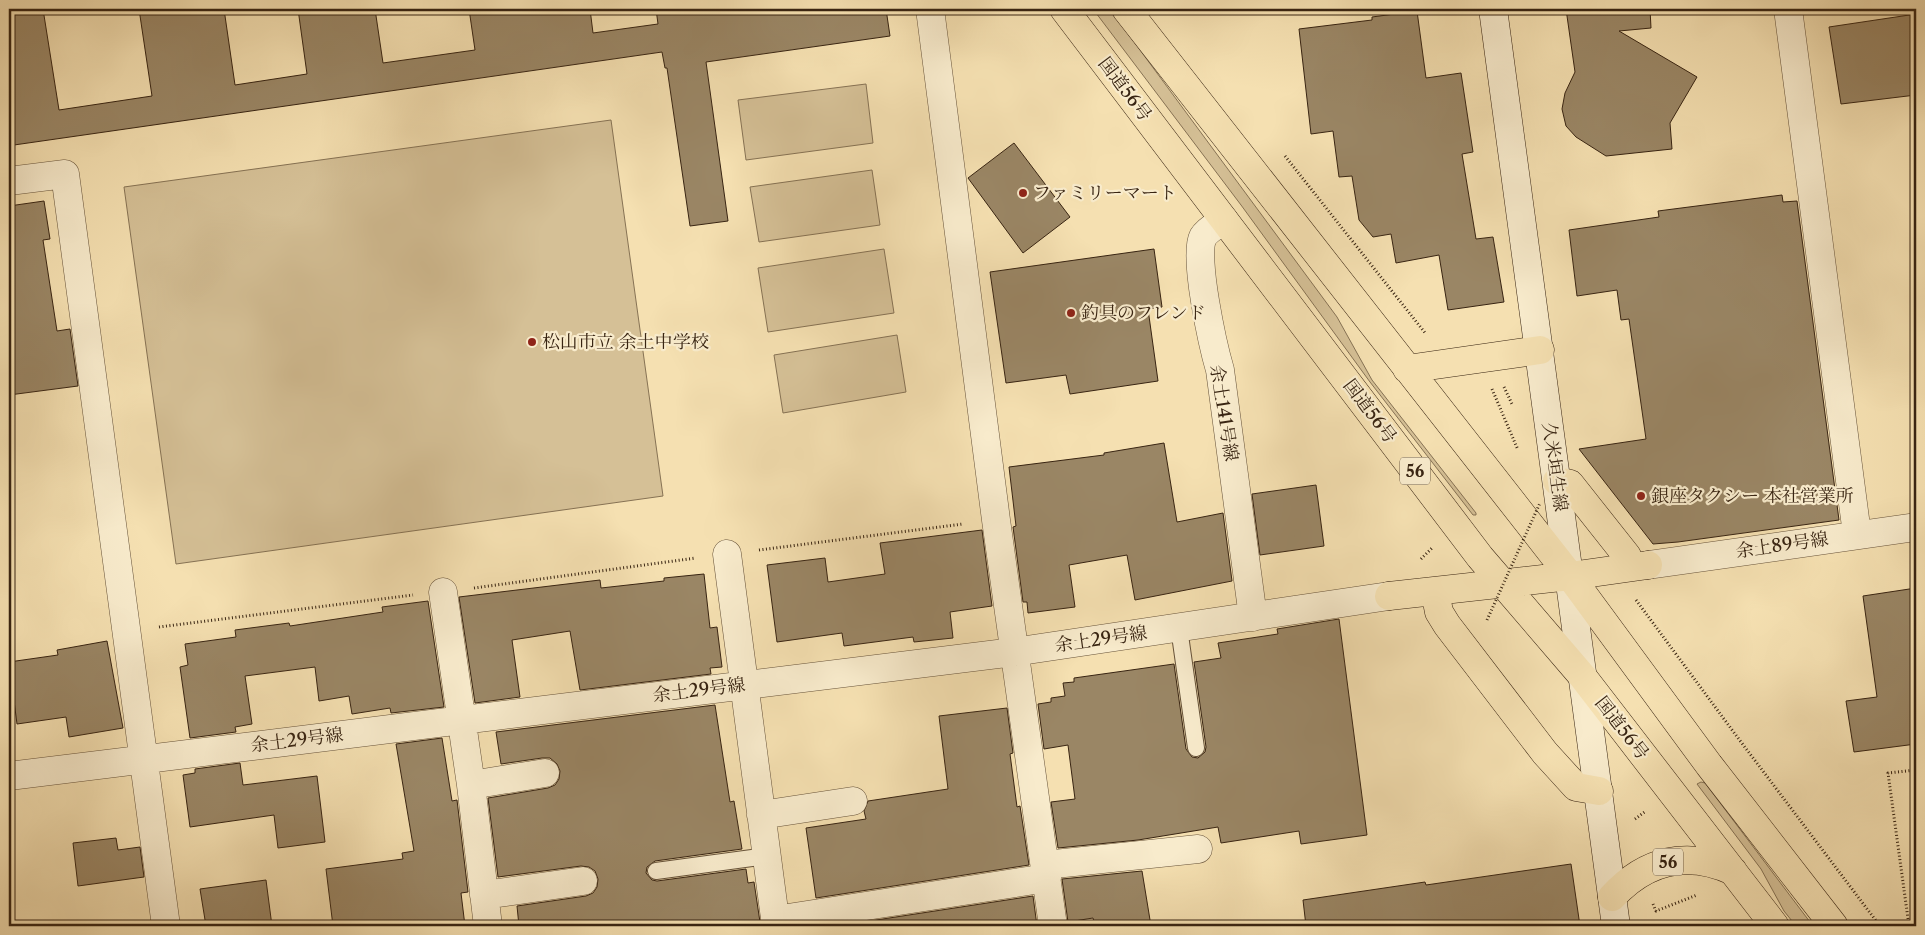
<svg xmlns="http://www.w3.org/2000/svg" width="1925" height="935" viewBox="0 0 1925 935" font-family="'Libre Caslon Text','Noto Serif JP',serif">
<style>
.green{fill:#d5c096;stroke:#867254}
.building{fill:#9a8665;stroke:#382412}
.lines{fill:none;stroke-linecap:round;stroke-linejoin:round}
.service-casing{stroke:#67533a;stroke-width:18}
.minor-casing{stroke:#67533a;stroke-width:29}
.secondary-casing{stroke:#382412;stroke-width:29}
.trunk-casing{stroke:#382412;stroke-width:29}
.path{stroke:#382412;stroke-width:3;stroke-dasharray:1 2.5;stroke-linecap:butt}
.service{stroke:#f8ebcc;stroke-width:16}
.minor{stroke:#f8ebcc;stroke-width:28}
.secondary{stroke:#f8ebcc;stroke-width:28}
.trunk{stroke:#f5e0b1;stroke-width:28}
.path-bridge{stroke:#382412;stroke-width:3;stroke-dasharray:1 2.5;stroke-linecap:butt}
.poi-dot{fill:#8f2418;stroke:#f8ebcc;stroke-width:2}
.labels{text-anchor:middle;stroke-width:4.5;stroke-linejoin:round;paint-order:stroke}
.shield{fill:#f8ebcc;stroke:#72604a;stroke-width:1}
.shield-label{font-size:16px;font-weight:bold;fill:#382412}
.street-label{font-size:18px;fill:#382412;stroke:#f8ebcc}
.poi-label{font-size:18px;fill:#382412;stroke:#f8ebcc;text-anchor:start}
</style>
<rect width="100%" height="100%" fill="#f5e0b1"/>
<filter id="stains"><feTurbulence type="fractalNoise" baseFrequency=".004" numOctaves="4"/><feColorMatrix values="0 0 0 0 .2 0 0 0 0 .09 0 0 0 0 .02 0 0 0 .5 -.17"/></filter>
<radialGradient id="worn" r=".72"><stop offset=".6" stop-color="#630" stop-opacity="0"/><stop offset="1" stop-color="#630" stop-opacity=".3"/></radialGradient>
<!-- green -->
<path class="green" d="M 1093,9 L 1108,9 L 1123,27 L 1337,317 L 1372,380 L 1476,513 L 1476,515 L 1473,515 L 1370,382 L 1241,205 Z
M 866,84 L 873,143 L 746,160 L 738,100 Z
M 611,120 L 663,496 L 176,564 L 124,187 Z
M 872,170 L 880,225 L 759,242 L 750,187 Z
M 884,249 L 894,313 L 768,332 L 758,268 Z
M 897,335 L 906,392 L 783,413 L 774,355 Z
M 1701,782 L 1705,783 L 1813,926 L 1796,926 L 1784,911 L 1761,869 L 1697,784 Z"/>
<!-- building -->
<path class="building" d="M 9,9 L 43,9 L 59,110 L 152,96 L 139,9 L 224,9 L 235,85 L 307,74 L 298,9 L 375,9 L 383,63 L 475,50 L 469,9 L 590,9 L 593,33 L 658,24 L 656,9 L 886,9 L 890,36 L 706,62 L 728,221 L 690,226 L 667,68 L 665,68 L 662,52 L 14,145 L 9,115 Z
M 1566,9 L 1650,9 L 1651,28 L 1619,31 L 1697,77 L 1670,123 L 1672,149 L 1606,156 L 1576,137 L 1566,126 L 1562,109 L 1565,93 L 1575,72 Z
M 1417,11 L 1426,78 L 1461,73 L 1473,152 L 1462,154 L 1476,239 L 1493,237 L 1504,302 L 1448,310 L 1439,255 L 1396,263 L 1391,234 L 1373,237 L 1359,220 L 1352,176 L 1339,177 L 1333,131 L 1311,134 L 1299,29 L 1372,20 L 1372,17 Z
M 1916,14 L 1916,95 L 1841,104 L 1829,27 Z
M 1014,143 L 1070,217 L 1023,253 L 968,178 Z
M 1782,195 L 1783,202 L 1797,201 L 1839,520 L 1678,542 L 1653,544 L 1579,449 L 1646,439 L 1629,319 L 1621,320 L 1617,290 L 1577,296 L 1569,230 L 1659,217 L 1658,211 Z
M 44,201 L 50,239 L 43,240 L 57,331 L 70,329 L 78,386 L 9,395 L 9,206 Z
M 1154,249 L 1162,307 L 1148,309 L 1158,381 L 1070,394 L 1066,375 L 1006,383 L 990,272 Z
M 1164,443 L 1177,522 L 1223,513 L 1232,581 L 1135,600 L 1127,555 L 1069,565 L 1075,607 L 1028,613 L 1027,602 L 1023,602 L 1013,527 L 1016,526 L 1009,467 L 1104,455 L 1104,453 Z
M 1316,485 L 1324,546 L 1260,555 L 1252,494 Z
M 982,530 L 992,606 L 950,612 L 953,638 L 914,642 L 913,637 L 844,646 L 842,633 L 777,642 L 767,565 L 825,558 L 828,582 L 885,574 L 880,543 Z
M 704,574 L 710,628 L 717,627 L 722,667 L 710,668 L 711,674 L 580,690 L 570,631 L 512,640 L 520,697 L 475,703 L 459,597 L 600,580 L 601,588 L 664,581 L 664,578 Z
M 1916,588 L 1916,744 L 1854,752 L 1846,701 L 1877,697 L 1863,596 Z
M 428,601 L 444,707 L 391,713 L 390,708 L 352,714 L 349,696 L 319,701 L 315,667 L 245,676 L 252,724 L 235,727 L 236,732 L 190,738 L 180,667 L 188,665 L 185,644 L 236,637 L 235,630 L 289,623 L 290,626 L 383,612 L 382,607 Z
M 1339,619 L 1367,835 L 1301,844 L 1299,831 L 1221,843 L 1218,827 L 1138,840 L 1058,848 L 1051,802 L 1075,799 L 1068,745 L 1044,749 L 1038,704 L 1051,702 L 1051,698 L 1065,696 L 1063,683 L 1074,682 L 1074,678 L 1174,664 L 1186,749 L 1192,757 L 1198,758 L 1205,752 L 1206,747 L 1194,662 L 1221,658 L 1218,643 L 1278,634 L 1277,629 Z
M 107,641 L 123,728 L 69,737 L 66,717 L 17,724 L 9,662 L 58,655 L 57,650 Z
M 715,705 L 730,802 L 734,801 L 742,849 L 655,861 L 647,867 L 646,873 L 652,880 L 657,881 L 746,869 L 748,883 L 754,882 L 760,922 L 731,926 L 519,926 L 517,906 L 586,896 L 593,893 L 597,887 L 598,879 L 595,871 L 589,867 L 581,866 L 498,877 L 488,798 L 548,788 L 555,785 L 559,779 L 560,771 L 557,764 L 550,758 L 542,758 L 501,764 L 496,732 Z
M 1007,708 L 1013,753 L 1010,754 L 1017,807 L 1020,806 L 1029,865 L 816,898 L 806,828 L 866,819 L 864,811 L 868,801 L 948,789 L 939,716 Z
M 442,738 L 452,801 L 457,800 L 468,892 L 461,893 L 465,926 L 333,926 L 326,869 L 403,859 L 402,853 L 414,851 L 396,744 Z
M 240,763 L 243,785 L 317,776 L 325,842 L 278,848 L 274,815 L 190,827 L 183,775 L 195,773 L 195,769 Z
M 116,838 L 118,850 L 140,847 L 144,877 L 78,886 L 73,843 Z
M 1571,864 L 1580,926 L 1306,926 L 1303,900 L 1425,882 L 1426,885 Z
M 1142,871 L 1151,926 L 1095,926 L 1093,918 L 1068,922 L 1062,879 Z
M 266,880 L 272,926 L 206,926 L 200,889 Z
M 1033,896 L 1037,926 L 837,926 Z"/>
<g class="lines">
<!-- service casing -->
<g class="service-casing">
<path id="service" d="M 1179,628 L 1196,748
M 656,871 L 767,856"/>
</g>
<!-- minor casing -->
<g class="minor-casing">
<path id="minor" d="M 930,9 L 996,520 L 1053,926
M 1788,9 L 1857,534
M 9,181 L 65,174 L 166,926
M 1224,220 C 1218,224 1207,230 1203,237 C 1193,256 1213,346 1220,370 L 1253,617
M 727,554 L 776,926
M 1648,565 L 1916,527
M 443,592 L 471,785 L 488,926
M 9,776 L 1014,652 L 1389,596
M 471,785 L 545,773
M 761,815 L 853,801
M 1045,865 L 1198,849
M 484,895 L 583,881
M 775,920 L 1047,878"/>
</g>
<!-- secondary casing -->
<g class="secondary-casing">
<path id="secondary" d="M 1493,9 L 1616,926"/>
</g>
<!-- trunk casing -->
<g class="trunk-casing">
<path id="trunk" d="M 1064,9 L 1480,557 L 1583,677 L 1775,926
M 1126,9 L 1570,576 L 1709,765 L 1834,926
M 1407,369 L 1540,350
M 1557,481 L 1570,484 L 1627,556 L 1632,567
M 1435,591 L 1439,612 L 1447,625 L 1545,753 L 1576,787 L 1599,791
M 1389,596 L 1570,576 L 1648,565
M 1612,897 C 1646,860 1687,850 1733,871"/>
</g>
<!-- path -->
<path class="path" d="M 1285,156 L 1426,334
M 1504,387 L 1512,404
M 1492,389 L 1518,450
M 759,550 L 963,524
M 1421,559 L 1432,548
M 474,588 L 696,558
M 1636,600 L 1741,742 L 1880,926
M 159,627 L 413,595
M 1635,819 L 1646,811
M 1653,904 L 1656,911 L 1697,895
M 1909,926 L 1888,773 L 1916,770"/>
<!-- service -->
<use href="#service" class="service"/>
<!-- minor -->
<use href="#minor" class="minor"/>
<!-- secondary -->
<use href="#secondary" class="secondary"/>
<!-- trunk -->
<use href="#trunk" class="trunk"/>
<!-- path-bridge -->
<path class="path-bridge" d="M 1487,620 L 1540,503"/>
</g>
<!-- markers -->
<g class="poi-dot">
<circle cx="1023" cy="193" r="5"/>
<circle cx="1071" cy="313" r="5"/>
<circle cx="532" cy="342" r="5"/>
<circle cx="1641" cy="496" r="5"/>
</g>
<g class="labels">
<!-- shield labels -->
<g class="shield">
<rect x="1400" y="457.5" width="30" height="27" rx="4"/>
<rect x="1653" y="848.5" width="30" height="27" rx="4"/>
</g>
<g class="shield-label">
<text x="1415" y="477">56</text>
<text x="1668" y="868">56</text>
</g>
<!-- street labels -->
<g class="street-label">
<text transform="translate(1125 89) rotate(53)" y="6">国道56号</text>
<text transform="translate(1370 411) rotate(53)" y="6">国道56号</text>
<text transform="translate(1224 413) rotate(81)" y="6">余土141号線</text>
<text transform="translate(1555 467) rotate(82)" y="6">久米垣生線</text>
<text transform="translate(1782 545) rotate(-8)" y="6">余土89号線</text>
<text transform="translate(1101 639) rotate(-8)" y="6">余土29号線</text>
<text transform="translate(699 690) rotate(-7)" y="6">余土29号線</text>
<text transform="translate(1622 728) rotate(52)" y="6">国道56号</text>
<text transform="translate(297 740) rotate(-7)" y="6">余土29号線</text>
</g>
<!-- poi labels -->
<g class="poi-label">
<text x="1033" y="199">ファミリーマート</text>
<text x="1081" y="319">釣具のフレンド</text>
<text x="542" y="348">松山市立 余土中学校</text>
<text x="1651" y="502">銀座タクシー 本社営業所</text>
</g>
</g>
<!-- margin -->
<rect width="1925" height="935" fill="none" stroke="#f5e0b1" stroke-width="30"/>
<rect x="10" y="10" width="1905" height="915" fill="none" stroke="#382412" stroke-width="2.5"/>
<rect x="15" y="15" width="1895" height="905" fill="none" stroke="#382412"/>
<rect width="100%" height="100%" filter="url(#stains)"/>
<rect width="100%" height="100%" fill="url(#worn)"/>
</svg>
